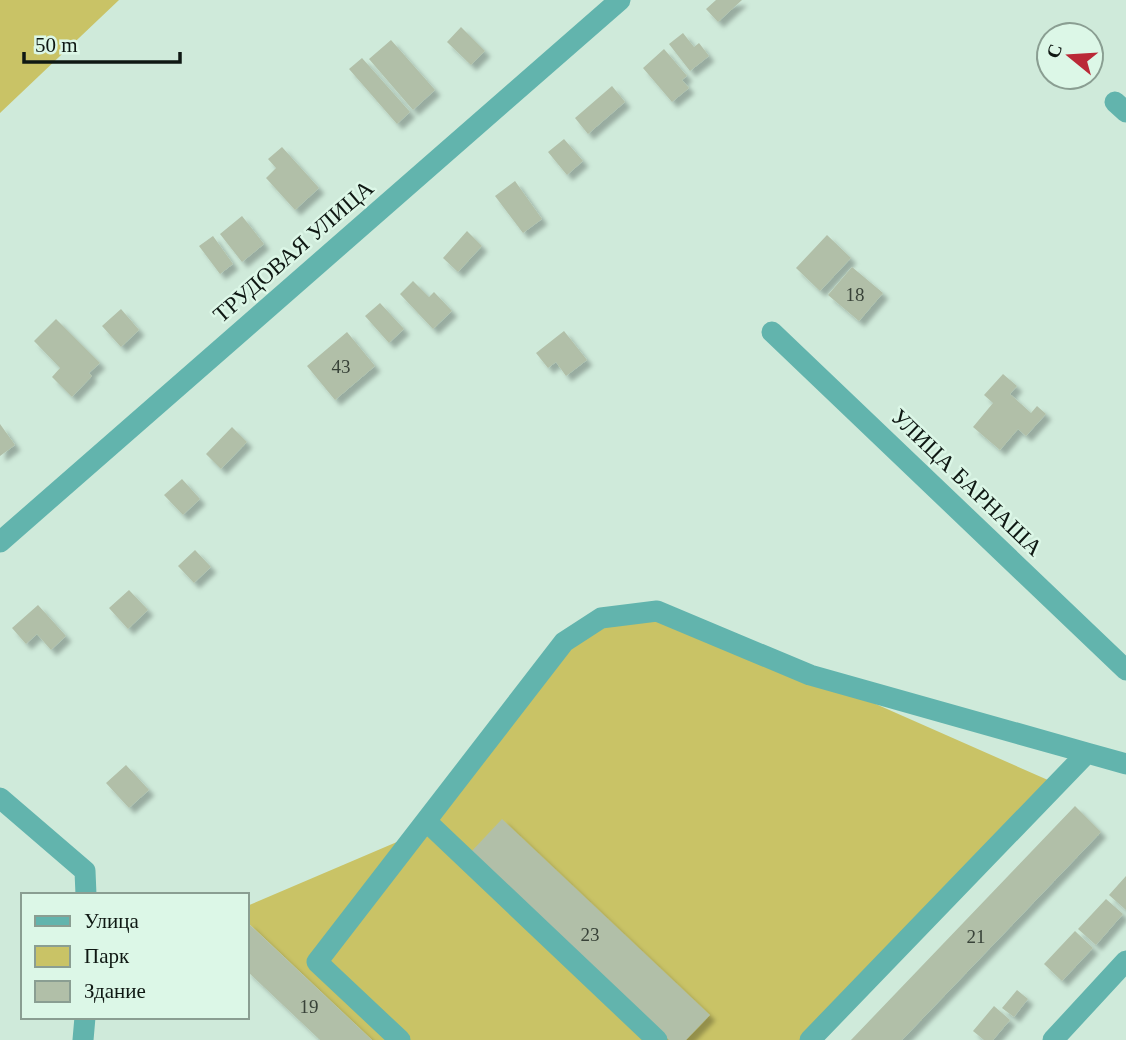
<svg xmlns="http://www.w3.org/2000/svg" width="1126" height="1040" viewBox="0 0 1126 1040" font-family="Georgia,serif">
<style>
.green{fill:#c9c366}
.building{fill:#b1bfa8;filter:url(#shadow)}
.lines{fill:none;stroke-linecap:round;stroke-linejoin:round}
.minor{stroke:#62b4ad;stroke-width:21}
.labels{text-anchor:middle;stroke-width:5;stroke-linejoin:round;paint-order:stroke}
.number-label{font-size:19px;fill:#384238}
.street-label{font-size:23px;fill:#0f1813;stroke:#dcf7e7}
</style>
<defs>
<filter id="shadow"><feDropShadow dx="5.5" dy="5.5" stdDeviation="2" flood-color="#0004"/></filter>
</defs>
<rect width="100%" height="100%" fill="#cfeada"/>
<!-- green -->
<path class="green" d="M 0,0 L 119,0 L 0,113 Z
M 657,611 L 810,675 L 1057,784 L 811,1040 L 372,1040 L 247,922 L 247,906 L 432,827 L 564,642 L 601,618 Z"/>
<!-- building -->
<path class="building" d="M 716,0 L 742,0 L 718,22 L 706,9 Z
M 461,27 L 485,51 L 471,65 L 447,42 Z
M 683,33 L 694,47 L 699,43 L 709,56 L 690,71 L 669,44 Z
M 391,40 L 435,90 L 413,110 L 369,59 Z
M 664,49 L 687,76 L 682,80 L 689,88 L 672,102 L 643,68 Z
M 362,58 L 410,112 L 397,124 L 349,69 Z
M 612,86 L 625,102 L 588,134 L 575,118 Z
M 564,139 L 583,161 L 567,175 L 548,152 Z
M 282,147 L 319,188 L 295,210 L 266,178 L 276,168 L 268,159 Z
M 515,181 L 542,219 L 523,233 L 495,196 Z
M 242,216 L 264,244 L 242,262 L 220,234 Z
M 467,231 L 482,246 L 458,272 L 443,258 Z
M 827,235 L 851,258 L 820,291 L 796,268 Z
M 213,236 L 233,264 L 220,274 L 199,246 Z
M 852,267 L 883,293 L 859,321 L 828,295 Z
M 413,281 L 429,297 L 434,292 L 452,311 L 433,329 L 400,294 Z
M 380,303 L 404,329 L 389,343 L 365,316 Z
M 121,309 L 139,330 L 121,347 L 102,326 Z
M 56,319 L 100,363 L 89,373 L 92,376 L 72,397 L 52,377 L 60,368 L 34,341 Z
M 564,331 L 587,360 L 566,376 L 556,362 L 548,368 L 536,353 Z
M 347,332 L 375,366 L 335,400 L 307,366 Z
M 1003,374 L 1017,386 L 1010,394 L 1031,413 L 1037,406 L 1046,414 L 1026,436 L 1018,429 L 1000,450 L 973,427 L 993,403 L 984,395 Z
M 0,424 L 15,445 L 0,456 Z
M 232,427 L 247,442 L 221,469 L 206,454 Z
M 182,479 L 200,499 L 183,515 L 164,495 Z
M 195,550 L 211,567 L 194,583 L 178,566 Z
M 129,590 L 148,610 L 128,629 L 109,608 Z
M 38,605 L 66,636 L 51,650 L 37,634 L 26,644 L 12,628 Z
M 126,765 L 149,790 L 129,808 L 106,783 Z
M 1075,806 L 1101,832 L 902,1040 L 851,1040 Z
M 502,819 L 710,1015 L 686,1040 L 669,1040 L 470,853 Z
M 1126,876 L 1126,910 L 1109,895 Z
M 1106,899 L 1123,914 L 1096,945 L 1078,929 Z
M 247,922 L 372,1040 L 320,1040 L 247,971 Z
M 1075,931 L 1093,948 L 1062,981 L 1044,964 Z
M 1017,990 L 1028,999 L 1014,1017 L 1002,1008 Z
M 994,1006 L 1010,1020 L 993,1040 L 984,1040 L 973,1031 Z"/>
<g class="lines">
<!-- minor -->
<path class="minor" d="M 1115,102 L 1126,112
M 772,332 L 1126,670
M 0,542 L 620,0
M 0,798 L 85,871 L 86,895
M 426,821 L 657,1040
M 83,1040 L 85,1017
M 400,1040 L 317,962 L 564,642 L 601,618 L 657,611 L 810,675 L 1087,753
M 810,1040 L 1087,753 L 1126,764
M 1053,1040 L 1126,961"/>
</g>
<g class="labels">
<!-- number labels -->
<g class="number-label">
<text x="855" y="301">18</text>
<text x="341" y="373">43</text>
<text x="590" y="941">23</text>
<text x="976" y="943">21</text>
<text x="309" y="1013">19</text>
</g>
<!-- street labels -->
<g class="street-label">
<text transform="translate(293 251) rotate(-41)" y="8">ТРУДОВАЯ УЛИЦА</text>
<text transform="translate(967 482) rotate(44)" y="8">УЛИЦА БАРНАША</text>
</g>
</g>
<!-- legend -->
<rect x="21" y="893" width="228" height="126" fill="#dcf7e7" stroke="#8a9e92" stroke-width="2"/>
<rect x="35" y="916" width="35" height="10" fill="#62b4ad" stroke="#8a9e92" stroke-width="2"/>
<text x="84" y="928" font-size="21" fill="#0f1813">Улица</text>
<rect x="35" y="946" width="35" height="21" fill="#c9c366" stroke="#8a9e92" stroke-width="2"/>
<text x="84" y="963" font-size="21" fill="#0f1813">Парк</text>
<rect x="35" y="981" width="35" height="21" fill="#b1bfa8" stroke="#8a9e92" stroke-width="2"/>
<text x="84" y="998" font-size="21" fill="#0f1813">Здание</text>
<!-- north arrow -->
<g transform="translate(1070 56) rotate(288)"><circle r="33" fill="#dcf7e7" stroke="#8a9e92" stroke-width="2"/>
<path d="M0-5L12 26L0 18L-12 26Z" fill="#ba2937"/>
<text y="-10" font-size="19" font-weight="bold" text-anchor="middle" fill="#0f1813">С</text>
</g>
<!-- scale -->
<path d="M24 52v10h156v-10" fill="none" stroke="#0f1813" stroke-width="3.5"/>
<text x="35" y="52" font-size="21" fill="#0f1813" stroke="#dcf7e7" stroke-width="5" paint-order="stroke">50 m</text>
</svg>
